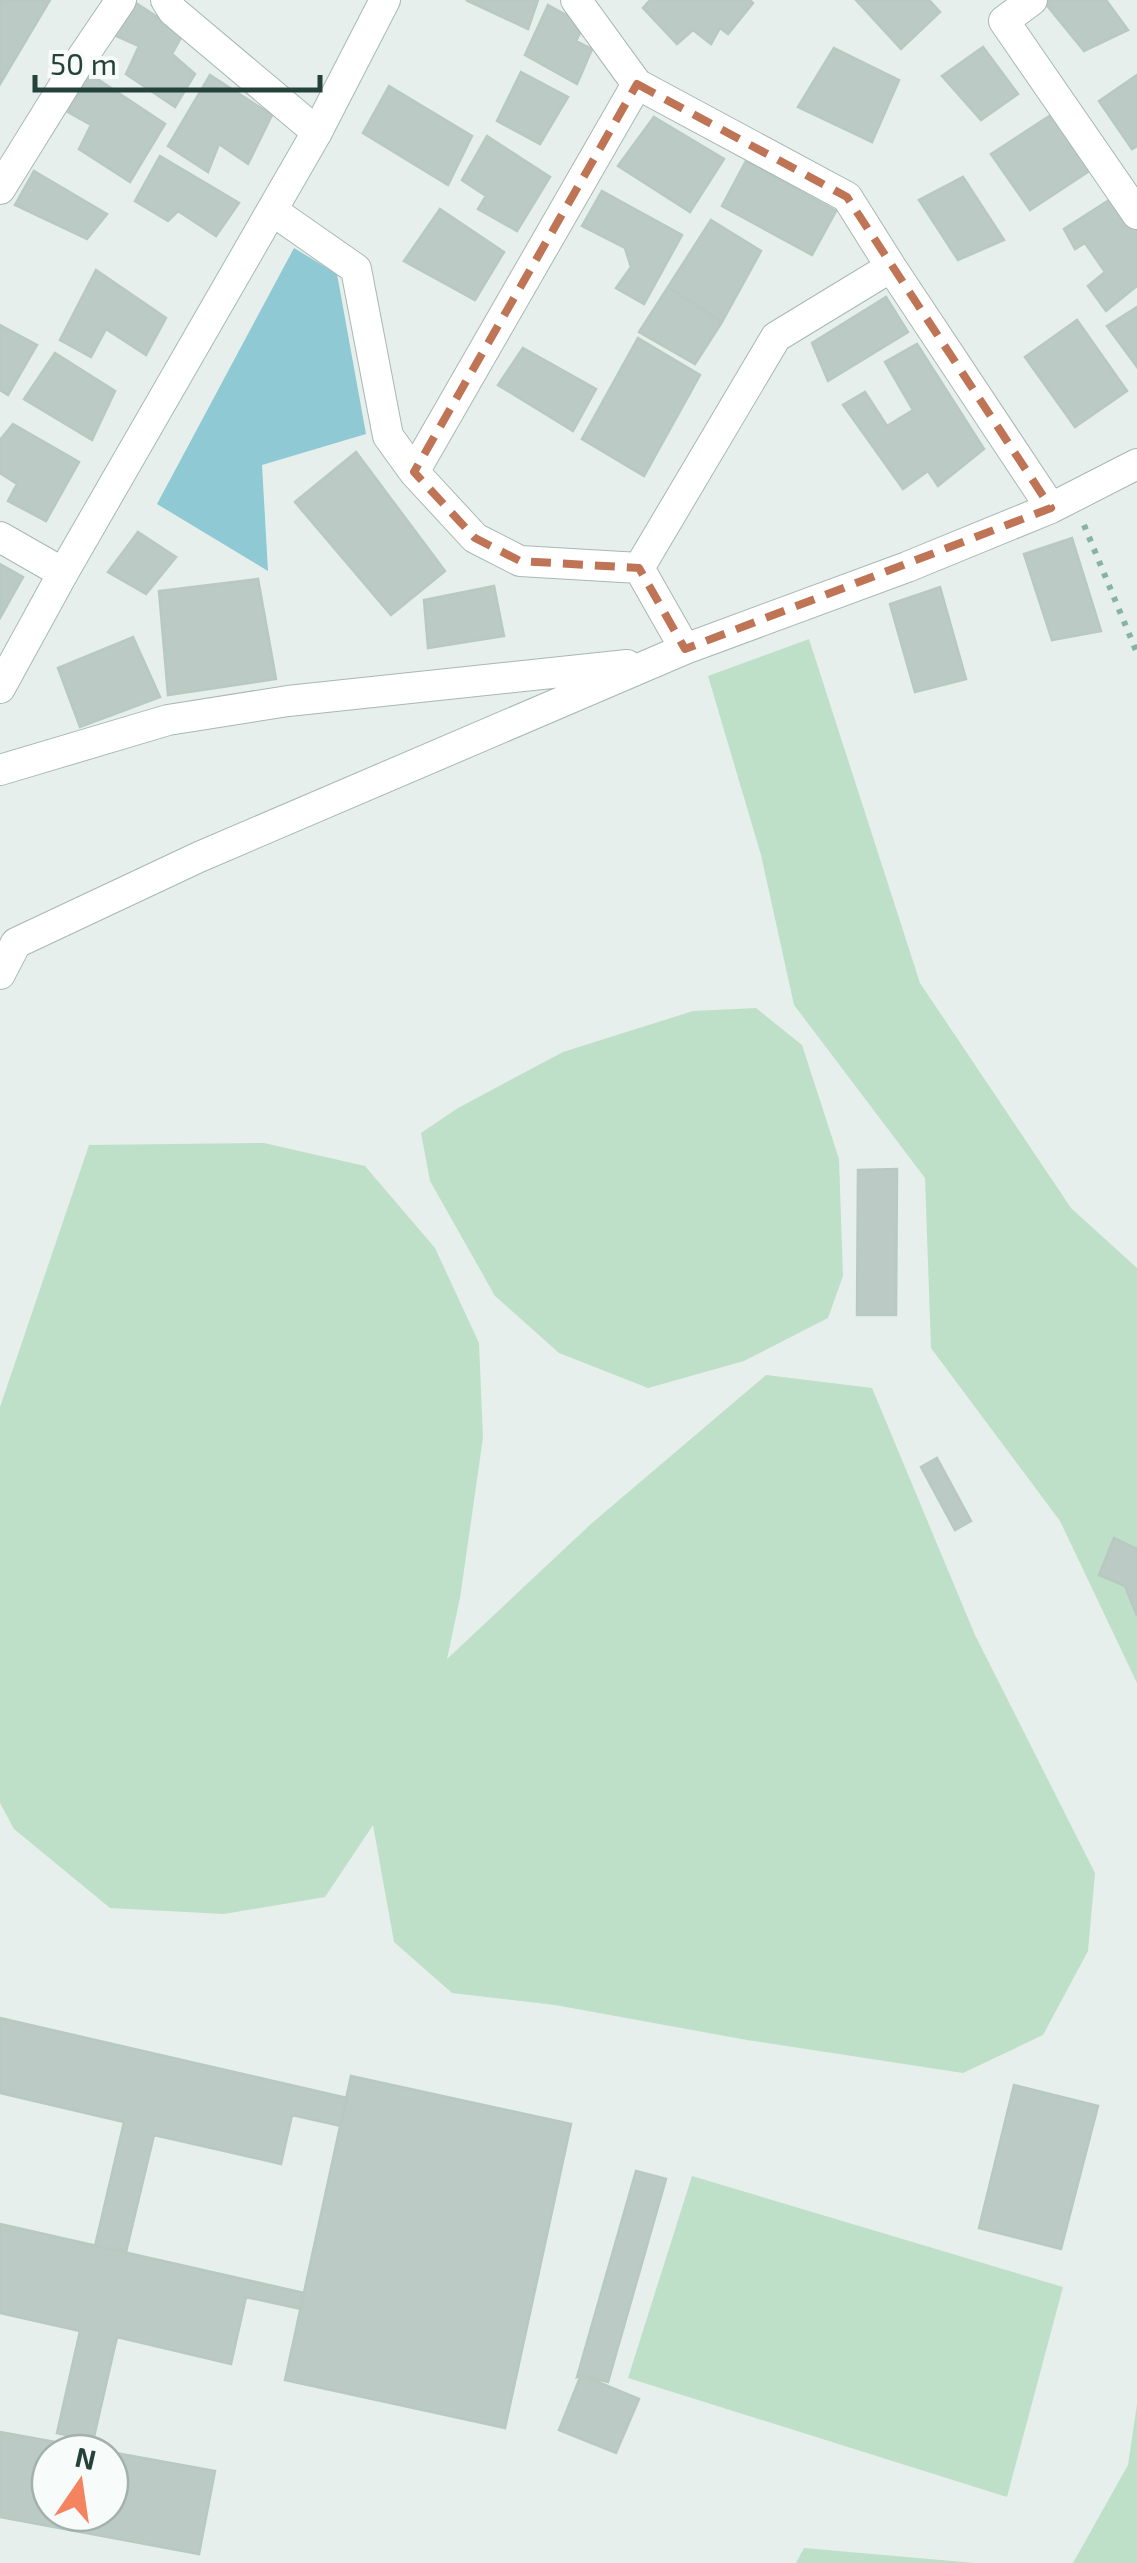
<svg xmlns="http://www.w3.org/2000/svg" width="1137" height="2563" viewBox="0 0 1137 2563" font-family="'Exo 2',sans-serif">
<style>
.green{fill:#bfe0c8}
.water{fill:#8ec9d4}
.building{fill:#bbcac4;stroke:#b8c9c2;stroke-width:2.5;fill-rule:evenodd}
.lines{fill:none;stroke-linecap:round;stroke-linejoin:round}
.street-casing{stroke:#a8b8b2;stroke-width:32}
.secondary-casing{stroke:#a4bbb3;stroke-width:32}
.path{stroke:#86b3a5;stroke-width:6;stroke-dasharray:5 8;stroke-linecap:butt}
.street{stroke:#fff;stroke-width:30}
.secondary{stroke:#fff;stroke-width:30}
.marked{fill:none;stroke:#c07456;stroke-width:8;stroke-dasharray:20 12;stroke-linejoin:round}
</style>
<rect width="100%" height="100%" fill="#e6efeb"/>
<!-- green -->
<path class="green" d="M 809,639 L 920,983 L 1071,1208 L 1137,1268 L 1137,1683 L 1060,1521 L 931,1348 L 925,1178 L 794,1005 L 761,855 L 708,676 Z
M 756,1008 L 802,1045 L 839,1159 L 843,1276 L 828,1318 L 744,1361 L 648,1388 L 559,1353 L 495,1296 L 430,1181 L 421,1133 L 458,1108 L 563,1052 L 693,1011 Z
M 264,1143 L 365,1166 L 435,1248 L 479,1343 L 483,1438 L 460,1598 L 447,1659 L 592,1523 L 766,1375 L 872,1388 L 975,1635 L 1095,1873 L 1088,1951 L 1043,2035 L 963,2073 L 747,2040 L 555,2005 L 452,1993 L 394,1942 L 373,1825 L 325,1897 L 224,1914 L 110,1908 L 14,1829 L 0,1803 L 0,1407 L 89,1145 Z
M 692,2176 L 1063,2287 L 1007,2497 L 628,2378 Z
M 1137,2404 L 1137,2563 L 1073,2563 L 1128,2465 Z
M 804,2548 L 975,2563 L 796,2563 Z"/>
<!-- water -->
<path class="water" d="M 294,248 L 337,274 L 366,434 L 262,465 L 268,571 L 157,504 Z"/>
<!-- building -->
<path class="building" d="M 0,0 L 50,0 L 0,84 Z
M 466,0 L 538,0 L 528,29 Z
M 650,0 L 750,0 L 753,3 L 728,34 L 720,28 L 711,44 L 693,30 L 677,44 L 643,8 Z
M 856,0 L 929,0 L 940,12 L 901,49 Z
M 1050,0 L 1106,0 L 1128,30 L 1084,51 L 1045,3 Z
M 136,3 L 183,34 L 172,54 L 195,74 L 175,107 L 126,74 L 139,46 L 114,35 Z
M 548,5 L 584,25 L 576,41 L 592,49 L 577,84 L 525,55 Z
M 983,47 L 1018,94 L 981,120 L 942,76 Z
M 834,48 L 899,80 L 872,142 L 798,107 Z
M 521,72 L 568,97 L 540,144 L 497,121 Z
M 90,74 L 165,124 L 130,182 L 79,149 L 91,125 L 68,112 Z
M 210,75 L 272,115 L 248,164 L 219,144 L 208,172 L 168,146 Z
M 1137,75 L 1137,146 L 1132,149 L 1099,101 Z
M 389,86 L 472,136 L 448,185 L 363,133 Z
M 1054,113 L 1091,170 L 1030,210 L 991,154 Z
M 654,117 L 724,159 L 690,212 L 618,166 Z
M 487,136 L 550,177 L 517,231 L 478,209 L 486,196 L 462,180 Z
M 160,156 L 239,203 L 216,236 L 178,211 L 168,221 L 135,201 Z
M 746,161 L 836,211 L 812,255 L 722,206 Z
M 34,171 L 107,214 L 87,239 L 15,205 Z
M 963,177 L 1004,240 L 958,260 L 919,200 Z
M 602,191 L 682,235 L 644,304 L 616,288 L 631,267 L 625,248 L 582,226 Z
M 1114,197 L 1137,229 L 1137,286 L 1106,311 L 1088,286 L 1105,272 L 1085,243 L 1075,249 L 1064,229 Z
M 440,209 L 504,252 L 475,300 L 404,261 Z
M 711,220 L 761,251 L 722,322 L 668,287 Z
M 96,270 L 166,318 L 146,355 L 106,329 L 91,357 L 60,340 Z
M 668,287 L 722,322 L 695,364 L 639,332 Z
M 886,297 L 908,332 L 828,381 L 812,343 Z
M 1137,307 L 1137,367 L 1107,326 Z
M 1077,320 L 1127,391 L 1075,427 L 1025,357 Z
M 0,325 L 37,345 L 8,395 L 0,390 Z
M 638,338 L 700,375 L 644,476 L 582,439 Z
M 917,344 L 984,449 L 938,486 L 928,471 L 903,489 L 843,405 L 865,392 L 887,426 L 913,410 L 885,362 Z
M 523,348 L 596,389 L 573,431 L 498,385 Z
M 55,353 L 115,391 L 92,440 L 24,399 Z
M 13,424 L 79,462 L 46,521 L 8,501 L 17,484 L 0,473 L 0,440 Z
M 356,452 L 445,571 L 391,615 L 295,502 Z
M 138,532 L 176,557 L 146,594 L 108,572 Z
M 1072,538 L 1101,631 L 1052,640 L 1024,554 Z
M 0,564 L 23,577 L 0,618 Z
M 258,579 L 276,679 L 168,695 L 159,591 Z
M 494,586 L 504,636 L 428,648 L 424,600 Z
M 940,587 L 966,679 L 915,692 L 890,604 Z
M 133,637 L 160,697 L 80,727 L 58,668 Z
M 897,1169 L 896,1315 L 857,1315 L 858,1170 Z
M 937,1458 L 971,1521 L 955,1530 L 921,1467 Z
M 1114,1538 L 1137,1549 L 1137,1616 L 1125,1586 L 1099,1575 Z
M 0,2018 L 347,2098 L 341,2126 L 292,2115 L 281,2164 L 154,2135 L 126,2252 L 95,2246 L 124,2122 L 0,2093 Z
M 351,2076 L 571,2124 L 505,2428 L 285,2380 Z
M 1014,2085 L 1098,2106 L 1061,2249 L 979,2228 Z
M 636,2171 L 666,2179 L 608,2382 L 581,2375 L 577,2377 Z
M 0,2224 L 304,2293 L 301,2309 L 246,2297 L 231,2364 L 117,2337 L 93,2441 L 57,2433 L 80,2331 L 0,2313 Z
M 581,2375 L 639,2399 L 616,2453 L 559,2430 Z
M 0,2432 L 215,2471 L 199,2554 L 0,2517 ZM 50,2453 L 110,2453 L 110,2513 L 50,2513 Z"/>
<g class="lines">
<!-- street casing -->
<g class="street-casing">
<path id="street" d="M 166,0 L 173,11 L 317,132
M 576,0 L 637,84 L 847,197 L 891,267 L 1051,508
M 1032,0 L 1004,21 L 1137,214
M 0,189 L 75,68 L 121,0
M 273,211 L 356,269 L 388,436 L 414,472 L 475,538 L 520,561 L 639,568 L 685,649
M 414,472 L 637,84
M 0,537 L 63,573
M 639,568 L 776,337 L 891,267
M 0,770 L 168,720 L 288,701 L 627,665
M 0,974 L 16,943 L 199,857 L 685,649 L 907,567 L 1051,508 L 1137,464"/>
</g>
<!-- secondary casing -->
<g class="secondary-casing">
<path id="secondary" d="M 0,688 L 63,573 L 317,132 L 385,0"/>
</g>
<!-- path -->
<path class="path" d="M 1084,525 L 1137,653"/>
<!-- street -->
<use href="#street" class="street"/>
<!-- secondary -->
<use href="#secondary" class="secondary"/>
</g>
<!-- marked area -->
<path class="marked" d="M 637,84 L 847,197 L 1051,508 L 685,649 L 639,568 L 520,561 L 475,538 L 414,472 Z"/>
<!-- north arrow -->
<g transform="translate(80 2483) rotate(13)"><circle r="48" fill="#f7fbf9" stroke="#a3b1ad" stroke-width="2.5"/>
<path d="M0-8L18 38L0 25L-18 38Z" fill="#f4845f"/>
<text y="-15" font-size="28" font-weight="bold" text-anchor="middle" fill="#24423a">N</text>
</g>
<!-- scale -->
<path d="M35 75v15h285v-15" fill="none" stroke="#24423a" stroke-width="5"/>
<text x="50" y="75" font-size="30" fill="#24423a" stroke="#f7fbf9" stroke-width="8" paint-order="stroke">50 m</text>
</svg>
